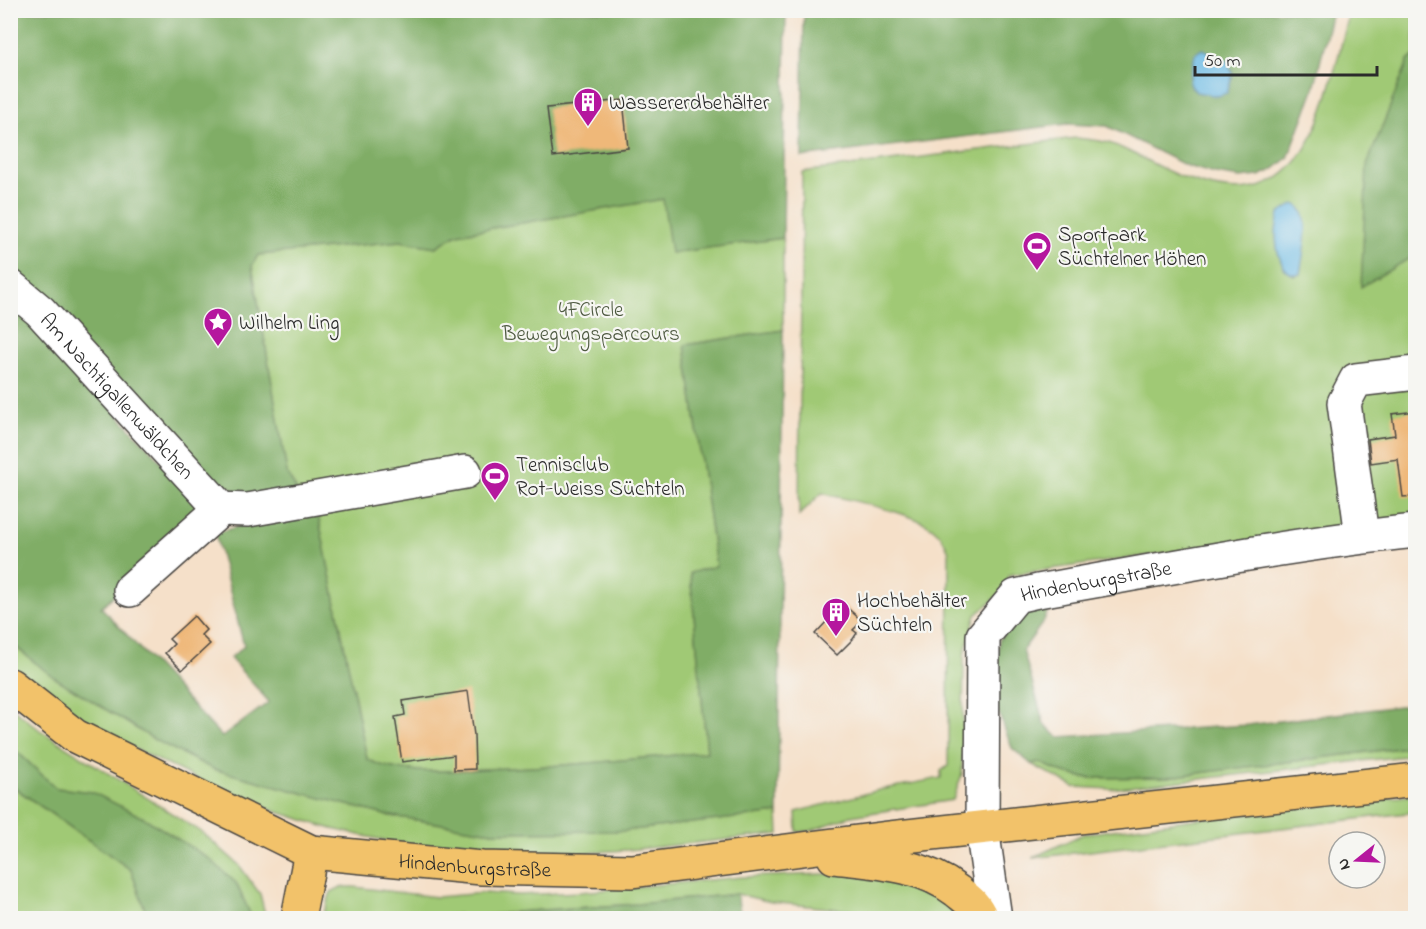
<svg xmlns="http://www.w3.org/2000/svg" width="1426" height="929" viewBox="0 0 1426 929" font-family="'Indie Flower',sans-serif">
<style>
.green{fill:#a0c975;stroke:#667a50;stroke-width:1.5;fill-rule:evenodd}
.forest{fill:#80ad66;stroke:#566c48;stroke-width:1.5}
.water{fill:#6abae5;stroke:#4a7288;stroke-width:1.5}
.building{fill:#efb879}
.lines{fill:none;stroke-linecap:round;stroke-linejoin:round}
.minor-casing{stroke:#494643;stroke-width:36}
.major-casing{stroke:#494643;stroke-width:36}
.minor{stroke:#fff;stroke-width:33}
.major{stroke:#f2c26a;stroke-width:33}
.labels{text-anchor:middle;stroke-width:4.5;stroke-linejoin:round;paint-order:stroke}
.poi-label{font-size:21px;fill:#2b2b2b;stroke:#f6f6f2;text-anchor:start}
.park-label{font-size:21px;fill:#4e5a41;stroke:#f6f6f2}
.street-label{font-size:21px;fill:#2b2b2b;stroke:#f6f6f2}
</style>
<rect width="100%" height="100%" fill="#f6f6f2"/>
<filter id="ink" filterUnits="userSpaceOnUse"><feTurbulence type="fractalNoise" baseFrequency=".0167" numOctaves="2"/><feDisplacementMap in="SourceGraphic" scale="12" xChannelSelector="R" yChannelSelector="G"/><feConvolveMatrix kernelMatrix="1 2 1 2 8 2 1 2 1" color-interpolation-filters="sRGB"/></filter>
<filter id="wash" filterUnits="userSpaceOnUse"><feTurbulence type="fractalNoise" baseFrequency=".008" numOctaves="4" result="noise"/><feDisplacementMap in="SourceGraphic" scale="24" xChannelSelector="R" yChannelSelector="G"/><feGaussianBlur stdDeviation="1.35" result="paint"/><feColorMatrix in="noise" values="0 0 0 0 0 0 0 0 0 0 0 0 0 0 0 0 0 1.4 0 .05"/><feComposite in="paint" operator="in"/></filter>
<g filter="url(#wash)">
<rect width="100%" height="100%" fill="#f5e0c9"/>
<!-- green -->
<path class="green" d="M 1348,11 L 1415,11 L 1415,55 L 1408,61 L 1361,286 L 1415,255 L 1415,519 L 1008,575 L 1005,590 L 976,615 L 964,655 L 962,774 L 953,800 L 851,816 L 810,831 L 797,832 L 796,812 L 879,790 L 941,778 L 941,771 L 948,766 L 949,552 C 945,543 942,535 934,529 C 915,513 848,500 822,493 L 799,515 L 802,172 L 1076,138 C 1087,139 1101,140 1112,144 C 1136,153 1158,168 1182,177 C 1309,229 1323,110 1348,19 ZM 1306,223 L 1300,274 L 1294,276 Z
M 664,199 L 672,253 L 783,238 L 783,330 L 685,345 L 716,566 L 690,573 L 707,752 C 633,759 559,767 484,769 C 451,771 396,776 367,759 L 317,510 L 298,493 L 287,473 L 252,266 L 258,255 L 400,241 L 436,247 L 457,234 Z
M 10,643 L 52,676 L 155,740 L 213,769 L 385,815 L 493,832 L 623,831 L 778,813 L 779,834 L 628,850 L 546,855 L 480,854 L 392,842 L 332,829 L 243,801 L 108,736 L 42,693 L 11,667 Z
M 10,706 L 41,731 L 203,833 L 239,865 L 260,894 L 266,918 L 252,918 L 236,883 L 92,792 L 56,788 L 11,746 Z
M 1416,746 L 1415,755 L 1110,789 L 1074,787 L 1031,764 L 1039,762 L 1061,772 L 1085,778 L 1167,777 Z
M 10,785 L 131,870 L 148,918 L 11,918 Z
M 1415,795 L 1415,812 L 1032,858 L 1083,834 L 1196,819 Z
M 876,872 L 923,880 L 971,918 L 923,918 L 771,902 L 737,894 L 638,904 L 540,910 L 459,918 L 459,914 L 427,918 L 322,918 L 331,892 L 341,887 L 354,887 L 437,897 L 484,893 L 519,895 L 580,892 L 742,877 Z"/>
<!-- forest -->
<path class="forest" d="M 10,11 L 786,11 L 783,238 L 671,253 L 663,199 L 457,234 L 436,247 L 400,241 L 258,255 L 252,266 L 287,473 L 298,493 L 243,495 L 211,477 L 11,277 Z
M 804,11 L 1332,11 L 1314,89 L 1288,158 L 1273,170 L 1259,176 L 1240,178 L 1215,174 L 1187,166 L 1107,126 L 1067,124 L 802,157 Z
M 1415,55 L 1415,255 L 1361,287 L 1367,165 L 1408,61 Z
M 10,298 L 201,505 L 197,522 L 101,607 L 222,737 L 269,702 L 230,658 L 244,646 L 215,533 L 261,520 L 317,510 L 367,759 C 396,776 451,771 484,769 C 559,767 633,759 707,752 L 690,573 L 716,566 L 685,345 L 783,330 L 778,813 L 623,831 L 493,832 L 385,815 L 213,769 L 155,740 L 52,676 L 11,643 Z
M 1043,602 L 1048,611 L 1043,622 L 1023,650 L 1044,724 L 1058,737 L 1248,725 L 1415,704 L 1415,746 L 1167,777 L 1085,778 L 1061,772 L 1039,762 L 1031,764 L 1012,748 L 996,706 L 999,640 L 1027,606 Z
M 11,746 L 56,788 L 92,792 L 146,819 L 210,859 L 236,883 L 252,918 L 148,918 L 131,870 L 11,785 Z
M 737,894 L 741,918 L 515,918 L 515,912 L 638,904 Z"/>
<!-- water -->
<path class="water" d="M 1202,49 L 1227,61 L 1233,74 L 1227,93 L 1218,96 L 1196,92 L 1189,83 L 1195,54 Z
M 1294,204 C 1315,211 1302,257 1300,274 C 1281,279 1276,248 1276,234 C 1276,227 1278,220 1279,214 Z"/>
<g id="blocks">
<!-- building -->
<path class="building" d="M 623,100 L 628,148 L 553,157 L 547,108 Z
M 1416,411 L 1416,496 L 1403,497 L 1398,459 L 1371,463 L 1368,439 L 1395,435 L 1392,414 Z
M 843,604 L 862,621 L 853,630 L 857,633 L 853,639 L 837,655 L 815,634 Z
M 194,616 L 206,630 L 201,635 L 210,644 L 182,670 L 165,653 L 174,644 L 169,639 Z
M 468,691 L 474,735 L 475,769 L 454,770 L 454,755 L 402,762 L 395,717 L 405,715 L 403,701 Z"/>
</g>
</g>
<g filter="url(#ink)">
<use href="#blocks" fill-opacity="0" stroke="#494643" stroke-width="1.5"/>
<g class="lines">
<!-- minor casing -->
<g class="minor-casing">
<g id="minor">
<path id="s1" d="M 10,286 L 40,311 L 221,509 L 248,510 L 465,472"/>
<path d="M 1362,536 L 1344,403 L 1356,380 L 1416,373"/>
<path d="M 130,590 L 221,509"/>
<path id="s2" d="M 995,918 L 982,828 L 983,636 L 1016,596 L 1038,591 C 1164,569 1289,544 1416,531"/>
</g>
</g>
<!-- major casing -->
<g class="major-casing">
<g id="major">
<path id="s3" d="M 10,685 L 75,736 L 311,852 L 482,868 L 632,871 L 888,838 L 1416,780"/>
<path d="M 834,857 C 877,862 922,864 957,891 C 969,901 975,904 981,918"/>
<path d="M 298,918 L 311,852"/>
</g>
</g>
<!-- minor -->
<use href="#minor" class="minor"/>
<!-- major -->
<use href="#major" class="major"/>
</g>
</g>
<!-- icons -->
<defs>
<g id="building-pin" transform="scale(1.5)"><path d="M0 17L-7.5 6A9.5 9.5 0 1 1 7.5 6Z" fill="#b5179e" stroke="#f6f6f2"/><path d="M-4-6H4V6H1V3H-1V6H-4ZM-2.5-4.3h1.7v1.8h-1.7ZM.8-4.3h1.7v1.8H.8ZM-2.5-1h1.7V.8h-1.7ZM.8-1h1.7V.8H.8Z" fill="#fff"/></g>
<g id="stadium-pin" transform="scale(1.5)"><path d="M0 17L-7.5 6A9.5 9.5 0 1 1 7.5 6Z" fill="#b5179e" stroke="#f6f6f2"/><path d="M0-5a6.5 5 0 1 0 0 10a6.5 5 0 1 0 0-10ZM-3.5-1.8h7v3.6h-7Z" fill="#fff"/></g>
<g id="sight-pin" transform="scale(1.5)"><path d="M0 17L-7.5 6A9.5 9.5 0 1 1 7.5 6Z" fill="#b5179e" stroke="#f6f6f2"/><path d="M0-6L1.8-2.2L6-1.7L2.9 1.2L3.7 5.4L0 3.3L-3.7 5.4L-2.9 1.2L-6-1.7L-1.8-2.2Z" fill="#fff"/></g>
</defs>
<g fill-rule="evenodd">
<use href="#building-pin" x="588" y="102"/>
<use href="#stadium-pin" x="1037" y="246"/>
<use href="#sight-pin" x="218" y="322"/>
<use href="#stadium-pin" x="495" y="476"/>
<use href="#building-pin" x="836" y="612"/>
</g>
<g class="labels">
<!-- poi labels -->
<g class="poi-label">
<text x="609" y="109">Wassererdbehälter</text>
<text x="1058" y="241">Sportpark<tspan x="1058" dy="24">Süchtelner Höhen</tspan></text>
<text x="239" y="329">Wilhelm Ling</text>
<text x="516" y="471">Tennisclub<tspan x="516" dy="24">Rot-Weiss Süchteln</tspan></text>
<text x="857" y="607">Hochbehälter<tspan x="857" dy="24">Süchteln</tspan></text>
</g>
<!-- park labels -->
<g class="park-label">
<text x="591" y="316">4FCircle<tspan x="591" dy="24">Bewegungsparcours</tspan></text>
</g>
<!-- street labels -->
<g class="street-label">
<text dy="7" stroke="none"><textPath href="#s1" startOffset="154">Am Nachtigallenwäldchen</textPath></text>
<text dy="7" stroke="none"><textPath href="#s2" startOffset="416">Hindenburgstraße</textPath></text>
<text dy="7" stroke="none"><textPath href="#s3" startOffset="510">Hindenburgstraße</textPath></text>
</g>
</g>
<!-- margin -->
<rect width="1426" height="929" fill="none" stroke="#f6f6f2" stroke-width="36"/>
<!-- north arrow -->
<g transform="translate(1357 860) rotate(252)"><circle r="28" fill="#f6f6f2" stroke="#a5a5a2" stroke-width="1.5"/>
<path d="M0-4.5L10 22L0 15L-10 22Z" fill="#b5179e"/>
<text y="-9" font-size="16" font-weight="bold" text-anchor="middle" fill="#2b2b2b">N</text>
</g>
<!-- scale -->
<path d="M1195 66v9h182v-9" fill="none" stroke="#2b2b2b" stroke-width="3"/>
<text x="1204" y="66" font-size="18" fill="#2b2b2b" stroke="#f6f6f2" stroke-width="4.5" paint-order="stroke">50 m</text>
</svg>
